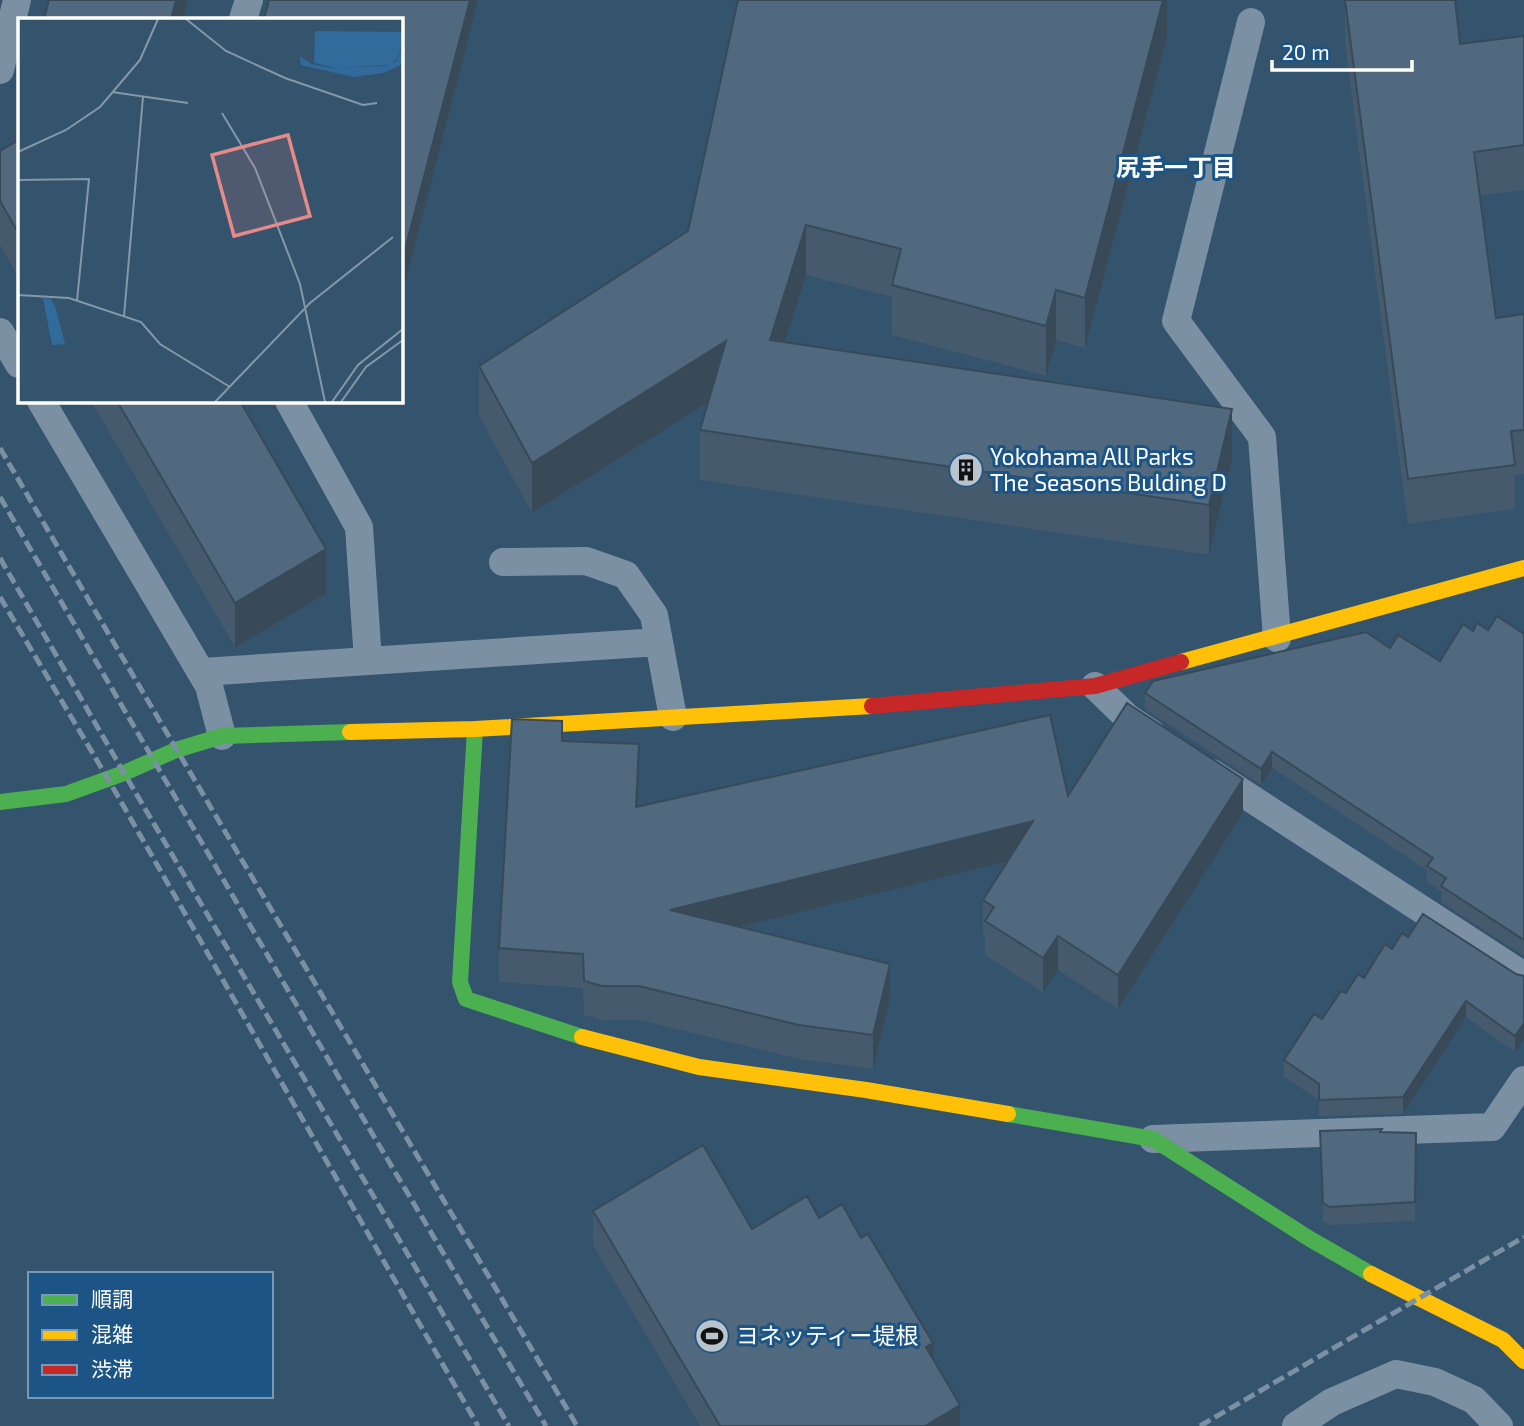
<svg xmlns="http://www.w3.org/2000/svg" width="1524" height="1426" viewBox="0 0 1524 1426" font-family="'Exo 2','Noto Sans JP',sans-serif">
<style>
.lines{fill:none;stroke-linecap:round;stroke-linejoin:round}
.lane{stroke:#7b90a3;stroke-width:28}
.fast{stroke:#4caf50;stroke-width:16}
.slow{stroke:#ffc107;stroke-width:16}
.jam{stroke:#c62828;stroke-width:16}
.rail{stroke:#7b90a3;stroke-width:5;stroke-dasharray:12 5;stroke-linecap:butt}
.wall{fill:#455a6c}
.shaded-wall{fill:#384a58}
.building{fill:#50697e;stroke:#384a58;stroke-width:2}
.labels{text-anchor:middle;stroke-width:6;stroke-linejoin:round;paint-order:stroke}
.poi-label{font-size:23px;fill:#fff;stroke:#1c5585;text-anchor:start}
.neighbourhood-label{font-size:24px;font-weight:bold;fill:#fff;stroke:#1c5585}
.inset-road{fill:none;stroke:#8598a7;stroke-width:2}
.view{fill:#e88989;fill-opacity:0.15;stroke:#e88989;stroke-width:3.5}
.inset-edge{fill:none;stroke:#fff;stroke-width:3.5}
</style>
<rect width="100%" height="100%" fill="#34536d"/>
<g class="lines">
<!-- lane -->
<path class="lane" d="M 243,19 L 249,0
M 1251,22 L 1176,321 L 1262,437 L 1277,638
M 0,70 L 17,0
M 0,332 L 19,364
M 41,401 L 209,686 L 222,736
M 289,401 L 359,527 L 368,661 L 659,642
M 503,562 L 586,561 L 626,575 L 654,615 L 673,717
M 202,672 L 368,661
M 1095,686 L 1128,718 L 1152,734
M 1212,773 L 1524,976
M 1153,1139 L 1492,1127 L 1524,1080
M 1296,1426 L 1332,1402 L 1396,1374 L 1435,1382 L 1474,1400 L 1499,1426"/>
<!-- fast -->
<path class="fast" d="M 475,729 L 460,982 L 466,999 L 582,1037
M 0,802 L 66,794 L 124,773 L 176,750 L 222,736 L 350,732
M 1008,1114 L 1153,1139 L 1310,1239 L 1371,1274"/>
<!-- slow -->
<path class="slow" d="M 1181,662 L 1524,568
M 350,732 L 475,729 L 872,706
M 582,1037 L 699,1067 L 866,1090 L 1008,1114
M 1371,1274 L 1503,1340 L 1524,1361"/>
<!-- jam -->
<path class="jam" d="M 872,706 L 1095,686 L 1181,662"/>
<!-- rail -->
<path class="rail" d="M 0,448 C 190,775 385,1100 577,1426
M 0,497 L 338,1076 L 546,1426
M 0,558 L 124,773 L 509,1426
M 0,597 L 108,779 L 478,1426
M 1200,1426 L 1524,1237"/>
</g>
<!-- wall -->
<path class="wall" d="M 1167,0 L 1167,37 L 1085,348 L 1056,340 L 1046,376 L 892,335 L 892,297 L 806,275 L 785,342 L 1232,459 L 1209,555 L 700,480 L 700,430 L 708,402 L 532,513 L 479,416 L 479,366 L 688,231 Z
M 1345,0 L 1460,44 L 1524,36 L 1524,190 L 1480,195 L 1496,318 L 1524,314 L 1524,474 L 1515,475 L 1515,509 L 1408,524 L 1345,44 Z
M 19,140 L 19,278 L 0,245 L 0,151 Z
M 91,401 L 240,401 L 326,594 L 235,647 Z
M 1488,630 L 1524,634 L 1524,956 L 1441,902 L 1441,891 L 1427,882 L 1427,870 L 1272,768 L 1261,785 L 1145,709 L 1145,693 L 1390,648 L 1440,661 L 1473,631 Z
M 562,741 L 639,778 L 638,807 L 1068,796 L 1243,813 L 1118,1009 L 1058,970 L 1043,992 L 985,955 L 985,936 L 983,934 L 983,900 L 1008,861 L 739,927 L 890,998 L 873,1069 L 799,1059 L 639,1020 L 602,1020 L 584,1015 L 583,988 L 499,982 L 499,948 Z
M 1408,937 L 1524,976 L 1524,1039 L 1515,1052 L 1466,1017 L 1403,1114 L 1319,1116 L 1319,1100 L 1284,1077 L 1284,1060 L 1346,993 L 1364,978 L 1392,949 Z
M 1320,1131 L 1416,1133 L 1415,1221 L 1330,1225 L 1323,1221 Z
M 593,1211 L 752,1229 L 819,1218 L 933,1359 L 960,1426 L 700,1426 L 593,1245 Z"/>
<!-- shaded-wall -->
<path class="shaded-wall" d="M 176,0 L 188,0 L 183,19 L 171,19 Z
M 470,0 L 478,0 L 401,299 L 401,265 Z
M 1163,0 L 1167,0 L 1167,37 L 1085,348 L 1085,298 Z
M 806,225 L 806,275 L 770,390 L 770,340 Z
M 1056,290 L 1056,340 L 1046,376 L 1046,326 Z
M 726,341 L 726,391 L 532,513 L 532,463 Z
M 1232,409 L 1232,459 L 1209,555 L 1209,505 Z
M 326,549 L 326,594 L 235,647 L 235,603 Z
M 639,744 L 639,778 L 636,841 L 636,807 Z
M 1272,752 L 1272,768 L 1261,785 L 1261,769 Z
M 1243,779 L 1243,813 L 1118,1009 L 1118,975 Z
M 1033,821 L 1033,855 L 670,944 L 670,910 Z
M 1058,936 L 1058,970 L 1043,992 L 1043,958 Z
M 890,964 L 890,998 L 873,1069 L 873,1035 Z
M 1466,1001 L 1466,1017 L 1403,1114 L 1403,1097 Z
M 1524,1023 L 1524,1039 L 1515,1052 L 1515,1036 Z
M 933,1343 L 933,1376 L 926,1347 Z
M 960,1405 L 960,1426 L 925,1426 Z"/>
<!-- building -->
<path class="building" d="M 49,0 L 176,0 L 171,19 L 44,19 Z
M 269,0 L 470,0 L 401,265 L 401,19 L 264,19 Z
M 738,0 L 1163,0 L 1085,298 L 1056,290 L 1046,326 L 892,285 L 901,249 L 806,225 L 770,340 L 1232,409 L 1209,505 L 700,430 L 726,341 L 532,463 L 479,366 L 688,231 Z
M 1345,0 L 1455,0 L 1460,44 L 1524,36 L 1524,145 L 1474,152 L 1496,318 L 1524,314 L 1524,430 L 1511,431 L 1515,465 L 1408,479 Z
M 19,140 L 19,234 L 0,201 L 0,151 Z
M 117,401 L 240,401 L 326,549 L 235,603 Z
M 1497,616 L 1524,634 L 1524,940 L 1441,886 L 1446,878 L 1427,866 L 1433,858 L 1272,752 L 1261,769 L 1145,693 L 1153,681 L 1366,632 L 1390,648 L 1398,635 L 1440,661 L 1463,624 L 1473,631 L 1477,623 L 1488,630 Z
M 1127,703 L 1243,779 L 1118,975 L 1058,936 L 1043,958 L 985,921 L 994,907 L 983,900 L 1033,821 L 670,910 L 890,964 L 873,1035 L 799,1025 L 639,986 L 602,986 L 584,981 L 583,954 L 499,948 L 512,719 L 562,721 L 562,741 L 639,744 L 636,807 L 1050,715 L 1068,796 Z
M 1423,914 L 1516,974 L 1524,976 L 1524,1023 L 1515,1036 L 1466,1001 L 1403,1097 L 1319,1100 L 1319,1084 L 1284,1060 L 1314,1014 L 1322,1019 L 1341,991 L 1346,993 L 1358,974 L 1364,978 L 1385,944 L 1392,949 L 1402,933 L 1408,937 Z
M 1382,1129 L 1380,1132 L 1416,1133 L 1415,1202 L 1330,1207 L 1323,1203 L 1320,1131 Z
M 703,1145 L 752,1229 L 807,1196 L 819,1218 L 842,1204 L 861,1238 L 868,1234 L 933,1343 L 926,1347 L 960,1405 L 925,1426 L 720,1426 L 593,1211 Z"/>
<!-- icons -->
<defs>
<g id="building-disc" transform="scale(1.75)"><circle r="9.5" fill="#b8c3cc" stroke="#1c5585"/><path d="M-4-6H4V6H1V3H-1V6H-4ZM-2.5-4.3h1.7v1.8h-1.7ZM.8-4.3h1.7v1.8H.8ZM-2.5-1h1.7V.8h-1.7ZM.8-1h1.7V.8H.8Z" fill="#111"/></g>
<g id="stadium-disc" transform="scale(1.75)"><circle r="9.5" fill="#b8c3cc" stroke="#1c5585"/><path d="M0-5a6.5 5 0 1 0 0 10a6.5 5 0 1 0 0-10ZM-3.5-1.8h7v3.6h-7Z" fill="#111"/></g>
</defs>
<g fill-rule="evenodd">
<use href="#building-disc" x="966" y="470"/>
<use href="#stadium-disc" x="712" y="1336"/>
</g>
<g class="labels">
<!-- poi labels -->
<g class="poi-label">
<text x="990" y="465">Yokohama All Parks<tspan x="990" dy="26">The Seasons Bulding D</tspan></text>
<text x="736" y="1344">ヨネッティー堤根</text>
</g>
<!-- neighbourhood labels -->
<g class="neighbourhood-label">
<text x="1176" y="176">尻手一丁目</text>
</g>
</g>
<!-- overview -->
<g transform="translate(18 18)">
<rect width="385" height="385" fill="#34536d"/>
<path d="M 297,13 L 385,14 L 385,24 L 379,41 L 372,47 L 317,50 L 296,45 Z" fill="#316b9c"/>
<path d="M 385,25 L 385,46 L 365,55 L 336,59 L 283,47 L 282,38 L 293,46 L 314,50 L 368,48 L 379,43 Z" fill="#316b9c"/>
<path d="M 25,280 L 33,281 L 37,288 L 47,326 L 34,327 Z" fill="#316b9c"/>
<path class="inset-road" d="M 168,1 L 208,33 L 267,60 L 345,87 L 359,85M 94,74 L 170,85M 204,95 L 237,150 L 282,266 L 307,384M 0,134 L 48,112 L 82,89 L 122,42 L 140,1M 0,162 L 71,161 L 59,283M 0,277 L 51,280 L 123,304 L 142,326 L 212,369M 106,298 L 125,79M 197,384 L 292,285 L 375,219M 314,384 L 340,347 L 385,311M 323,384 L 348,349 L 385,322"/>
<path class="view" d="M 270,117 L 292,198 L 216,218 L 194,137 Z"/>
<rect width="385" height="385" class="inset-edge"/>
</g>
<!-- legend -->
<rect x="28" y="1272" width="245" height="126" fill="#1c5585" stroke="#7799b6" stroke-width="2"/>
<rect x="42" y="1295" width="35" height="10" fill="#4caf50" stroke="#7799b6" stroke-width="2"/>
<text x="91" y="1307" font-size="21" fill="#ffffff">順調</text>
<rect x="42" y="1330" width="35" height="10" fill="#ffc107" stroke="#7799b6" stroke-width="2"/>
<text x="91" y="1342" font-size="21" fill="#ffffff">混雑</text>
<rect x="42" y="1365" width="35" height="10" fill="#c62828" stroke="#7799b6" stroke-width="2"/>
<text x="91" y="1377" font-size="21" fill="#ffffff">渋滞</text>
<!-- scale -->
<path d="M1272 60v10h140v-10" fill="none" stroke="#ffffff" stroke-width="3.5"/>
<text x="1282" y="60" font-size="21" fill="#ffffff" stroke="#1c5585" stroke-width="5" paint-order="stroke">20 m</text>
</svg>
